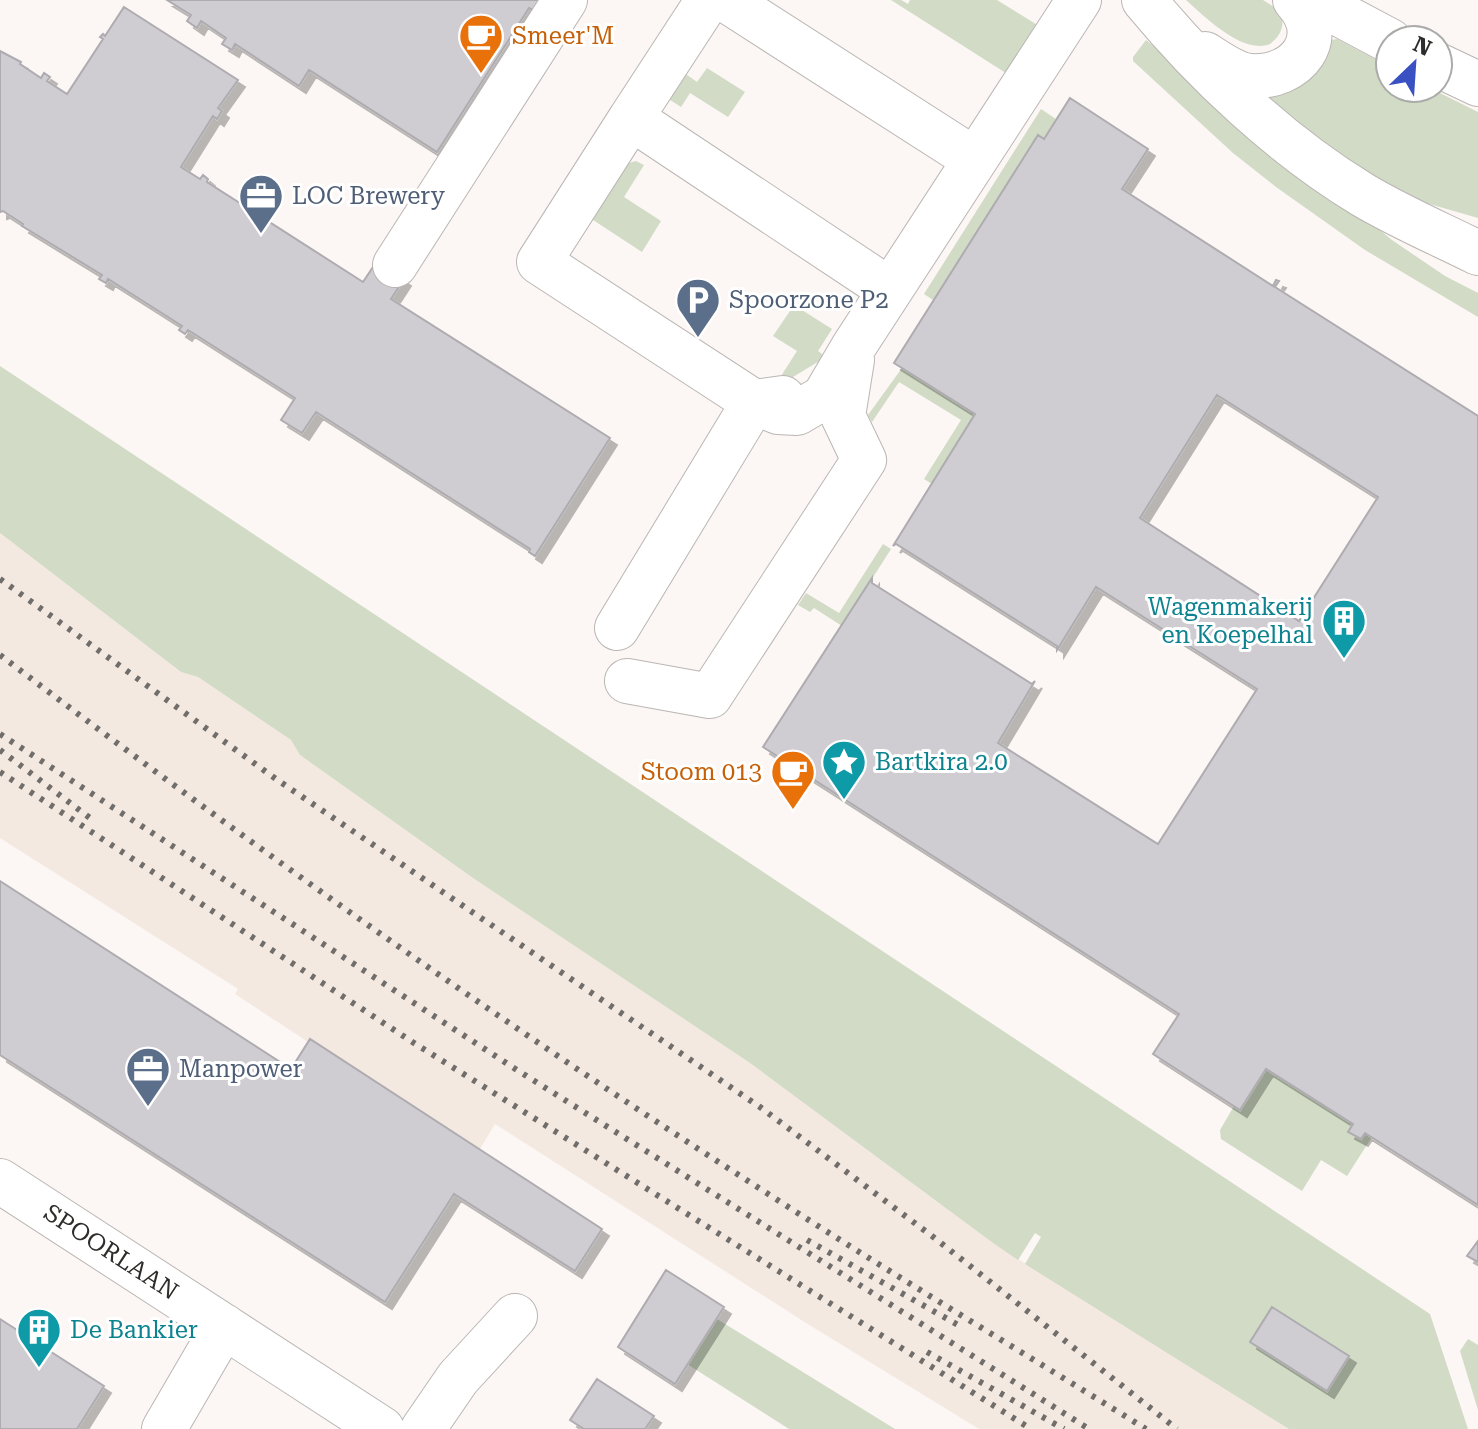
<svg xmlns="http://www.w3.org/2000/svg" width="1478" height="1429" viewBox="0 0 1478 1429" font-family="'Roboto Serif',serif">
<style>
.built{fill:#f4e9e0}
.green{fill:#d1dbc5}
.building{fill:#d0cdd2;stroke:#aeacb0;stroke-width:2;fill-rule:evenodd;filter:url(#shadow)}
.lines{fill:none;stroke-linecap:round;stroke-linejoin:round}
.minor-casing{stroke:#bab6b3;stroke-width:46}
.minor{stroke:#fff;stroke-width:44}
.rail{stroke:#706d6b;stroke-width:6;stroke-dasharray:4 8;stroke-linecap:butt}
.labels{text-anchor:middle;stroke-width:6;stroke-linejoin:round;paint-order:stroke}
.food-label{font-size:24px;fill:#c56008;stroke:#fff;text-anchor:start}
.service-label{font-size:24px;fill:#4e5e75;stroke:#fff;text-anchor:start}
.culture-label{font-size:24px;fill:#0d838f;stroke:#fff;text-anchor:start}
.street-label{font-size:24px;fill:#2e2d2b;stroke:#fff}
</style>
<defs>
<filter id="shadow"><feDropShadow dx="7" dy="7" stdDeviation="0" flood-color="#0004"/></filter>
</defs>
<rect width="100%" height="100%" fill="#fcf7f4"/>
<!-- built -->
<path class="built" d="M 0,533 L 181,672 L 198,677 L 291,740 L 300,755 L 473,878 L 750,1063 L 993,1243 L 1289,1429 L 979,1429 L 806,1323 L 495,1124 L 480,1149 L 311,1040 L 308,1042 L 235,994 L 238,989 L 0,838 Z"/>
<!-- green -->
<path class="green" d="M 891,0 L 901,0 L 908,4 L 910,0 L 997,0 L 1039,26 L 1009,75 Z
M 1186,0 L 1263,0 L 1279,10 C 1286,23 1282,35 1270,44 C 1243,55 1205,17 1186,0 Z
M 1337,39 L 1390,67 L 1390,88 L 1430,88 L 1478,112 L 1478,218 L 1426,203 L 1380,184 L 1259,94 L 1326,52 L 1331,40 Z
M 1146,40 L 1392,240 L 1445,276 L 1478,293 L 1478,317 L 1365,250 L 1276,187 L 1233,153 L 1133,61 L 1133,57 Z
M 707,68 L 745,92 L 728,117 L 690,93 L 681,107 L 667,98 L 683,72 L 697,82 Z
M 1041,109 L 1056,119 L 1043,139 L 1038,136 L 933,300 L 924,294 Z
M 636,161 L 644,165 L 624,197 L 661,221 L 642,252 L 590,218 L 626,164 Z
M 794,305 L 832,329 L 818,351 L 826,357 L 778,386 L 776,384 L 797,351 L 773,336 Z
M 0,366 L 1430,1314 L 1468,1429 L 1289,1429 L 1025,1264 L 1041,1237 L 1035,1233 L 1018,1260 L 993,1243 L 750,1063 L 473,878 L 300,755 L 291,740 L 198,677 L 181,672 L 0,533 Z
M 902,368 L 975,414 L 932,484 L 924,479 L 961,420 L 899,382 L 872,422 L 868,415 Z
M 883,544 L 891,549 L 842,626 L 814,608 L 810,612 L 798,605 L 806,593 L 839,613 Z
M 1266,1069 L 1353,1124 L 1349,1132 L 1360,1139 L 1365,1133 L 1372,1137 L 1347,1176 L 1321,1160 L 1302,1191 L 1221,1139 L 1220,1130 L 1234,1106 L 1241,1110 Z
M 717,1319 L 895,1429 L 789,1429 L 687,1364 Z
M 1468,1339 L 1478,1345 L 1478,1410 L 1460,1351 Z"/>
<!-- building -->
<path class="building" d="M 167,0 L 547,0 L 540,13 L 529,8 L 437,152 L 309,70 L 299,86 L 235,44 L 232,50 L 222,44 L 226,38 L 201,21 L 197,28 L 187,21 L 191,15 Z
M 124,7 L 238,80 L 218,108 L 222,111 L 217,119 L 213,116 L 181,167 L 200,179 L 203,175 L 208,179 L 207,182 L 363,282 L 377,261 L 404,279 L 391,299 L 610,438 L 535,556 L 529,552 L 530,549 L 316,412 L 302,433 L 281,420 L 295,398 L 188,330 L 185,334 L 179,330 L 182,326 L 108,279 L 106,283 L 99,279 L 102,275 L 22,226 L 23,224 L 3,211 L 0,212 L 0,51 L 21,62 L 20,64 L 41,78 L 44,73 L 50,77 L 47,81 L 67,94 L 103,39 L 100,37 L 103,34 L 105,36 Z
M 1070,98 L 1148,149 L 1122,189 L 1273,286 L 1276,280 L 1279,281 L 1275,287 L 1478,416 L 1478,1205 L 1365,1133 L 1361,1139 L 1348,1132 L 1353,1124 L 1266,1069 L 1240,1110 L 1153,1054 L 1179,1014 L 763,747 L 872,578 L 872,583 L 1032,684 L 1035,681 L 998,743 L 1158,844 L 1257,689 L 1096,587 L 1057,650 L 1057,646 L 896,544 L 893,546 L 975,414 L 894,363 L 1038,135 L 1044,139 ZM 1217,395 L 1378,497 L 1299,621 L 1140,518 Z
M 0,881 L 291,1069 L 310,1039 L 602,1229 L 575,1271 L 454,1194 L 385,1302 L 0,1055 Z
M 1478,1241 L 1478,1262 L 1467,1256 Z
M 666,1270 L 724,1307 L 675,1384 L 618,1347 Z
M 1272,1307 L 1349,1356 L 1327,1391 L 1250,1342 Z
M 0,1319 L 104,1386 L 77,1429 L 0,1429 Z
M 597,1379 L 654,1416 L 645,1429 L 584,1429 L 570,1420 Z"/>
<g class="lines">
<!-- minor casing -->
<g class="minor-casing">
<path id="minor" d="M 726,0 L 974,159
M 1144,0 C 1205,74 1281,145 1363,195 C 1400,217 1440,234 1478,253
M 1313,0 L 1390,41
M 1205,54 C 1217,62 1236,75 1250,76 C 1297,79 1330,38 1295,0
M 1438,65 L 1478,84
M 631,118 L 708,0
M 395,265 L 565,0
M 890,290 L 631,118 L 539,262 L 754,402 L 778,412 L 797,413 L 824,397 L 854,346 L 1079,0
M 617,628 L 754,402 L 783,398
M 627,681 L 710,696 L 864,460 L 843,416 L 852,360
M 0,1181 L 382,1429
M 164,1429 L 224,1326
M 423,1429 L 458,1378 L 515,1316"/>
</g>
<!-- minor -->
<use href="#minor" class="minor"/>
<!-- rail -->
<path class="rail" d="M 0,579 L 276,779 L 760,1107 L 932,1236 L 1177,1429
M 0,655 C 242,839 489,1015 745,1179 C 877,1265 1012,1346 1146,1429
M 0,734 L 517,1070 L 1089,1429
M 0,750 L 94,821
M 0,772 L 414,1043 L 1031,1429
M 807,1240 L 960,1326
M 927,1352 L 1064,1429"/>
</g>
<!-- icons -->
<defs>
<g id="cafe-pin" transform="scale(2.3)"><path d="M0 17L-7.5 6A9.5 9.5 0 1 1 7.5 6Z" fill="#e8710a" stroke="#fff"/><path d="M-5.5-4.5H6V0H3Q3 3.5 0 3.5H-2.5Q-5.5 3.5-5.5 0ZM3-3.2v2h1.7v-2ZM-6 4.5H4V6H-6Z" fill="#fff"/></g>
<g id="office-pin" transform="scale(2.3)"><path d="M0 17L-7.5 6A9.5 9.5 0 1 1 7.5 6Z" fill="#5c6f8a" stroke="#fff"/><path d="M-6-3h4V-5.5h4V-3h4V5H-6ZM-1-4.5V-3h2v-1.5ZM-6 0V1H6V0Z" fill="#fff"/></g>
<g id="parking-pin" transform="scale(2.3)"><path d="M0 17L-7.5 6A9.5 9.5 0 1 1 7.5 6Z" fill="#5c6f8a" stroke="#fff"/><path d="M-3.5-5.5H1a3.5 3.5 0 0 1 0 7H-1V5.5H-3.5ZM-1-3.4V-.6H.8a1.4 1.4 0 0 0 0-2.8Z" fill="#fff"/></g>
<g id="building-pin" transform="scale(2.3)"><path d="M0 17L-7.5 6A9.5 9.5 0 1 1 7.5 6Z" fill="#0f9aa8" stroke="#fff"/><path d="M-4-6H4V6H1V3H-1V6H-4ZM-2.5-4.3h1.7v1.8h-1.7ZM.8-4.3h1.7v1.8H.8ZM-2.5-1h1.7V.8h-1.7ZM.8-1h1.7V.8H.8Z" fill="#fff"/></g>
<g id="sight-pin" transform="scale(2.3)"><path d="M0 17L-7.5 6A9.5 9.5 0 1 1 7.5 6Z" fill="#0f9aa8" stroke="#fff"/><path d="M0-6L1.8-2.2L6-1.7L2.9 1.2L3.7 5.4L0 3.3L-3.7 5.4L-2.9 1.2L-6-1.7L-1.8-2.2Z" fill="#fff"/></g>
</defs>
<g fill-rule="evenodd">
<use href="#cafe-pin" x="481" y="36"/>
<use href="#office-pin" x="261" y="196"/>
<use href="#parking-pin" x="698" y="300"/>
<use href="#building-pin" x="1344" y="621"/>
<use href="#sight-pin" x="844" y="762"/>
<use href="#cafe-pin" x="793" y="772"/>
<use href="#office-pin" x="148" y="1069"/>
<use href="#building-pin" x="39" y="1330"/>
</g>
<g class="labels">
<!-- food labels -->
<g class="food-label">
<text x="512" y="44">Smeer'M</text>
<text x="762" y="780" text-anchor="end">Stoom 013</text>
</g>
<!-- service labels -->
<g class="service-label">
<text x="292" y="204">LOC Brewery</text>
<text x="729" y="308">Spoorzone P2</text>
<text x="179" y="1077">Manpower</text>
</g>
<!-- culture labels -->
<g class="culture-label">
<text x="1313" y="615" text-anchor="end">Wagenmakerij<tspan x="1313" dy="28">en Koepelhal</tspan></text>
<text x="875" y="770">Bartkira 2.0</text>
<text x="70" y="1338">De Bankier</text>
</g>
<!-- street labels -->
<g class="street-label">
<text transform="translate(111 1252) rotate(33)" y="8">SPOORLAAN</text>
</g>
</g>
<!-- north arrow -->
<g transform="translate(1414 64) rotate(25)"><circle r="38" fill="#ffffff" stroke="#ababaa" stroke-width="2"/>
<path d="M0-6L14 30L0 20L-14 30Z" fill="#3951c3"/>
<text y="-12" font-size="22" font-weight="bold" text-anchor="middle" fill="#2e2d2b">N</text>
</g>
</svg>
